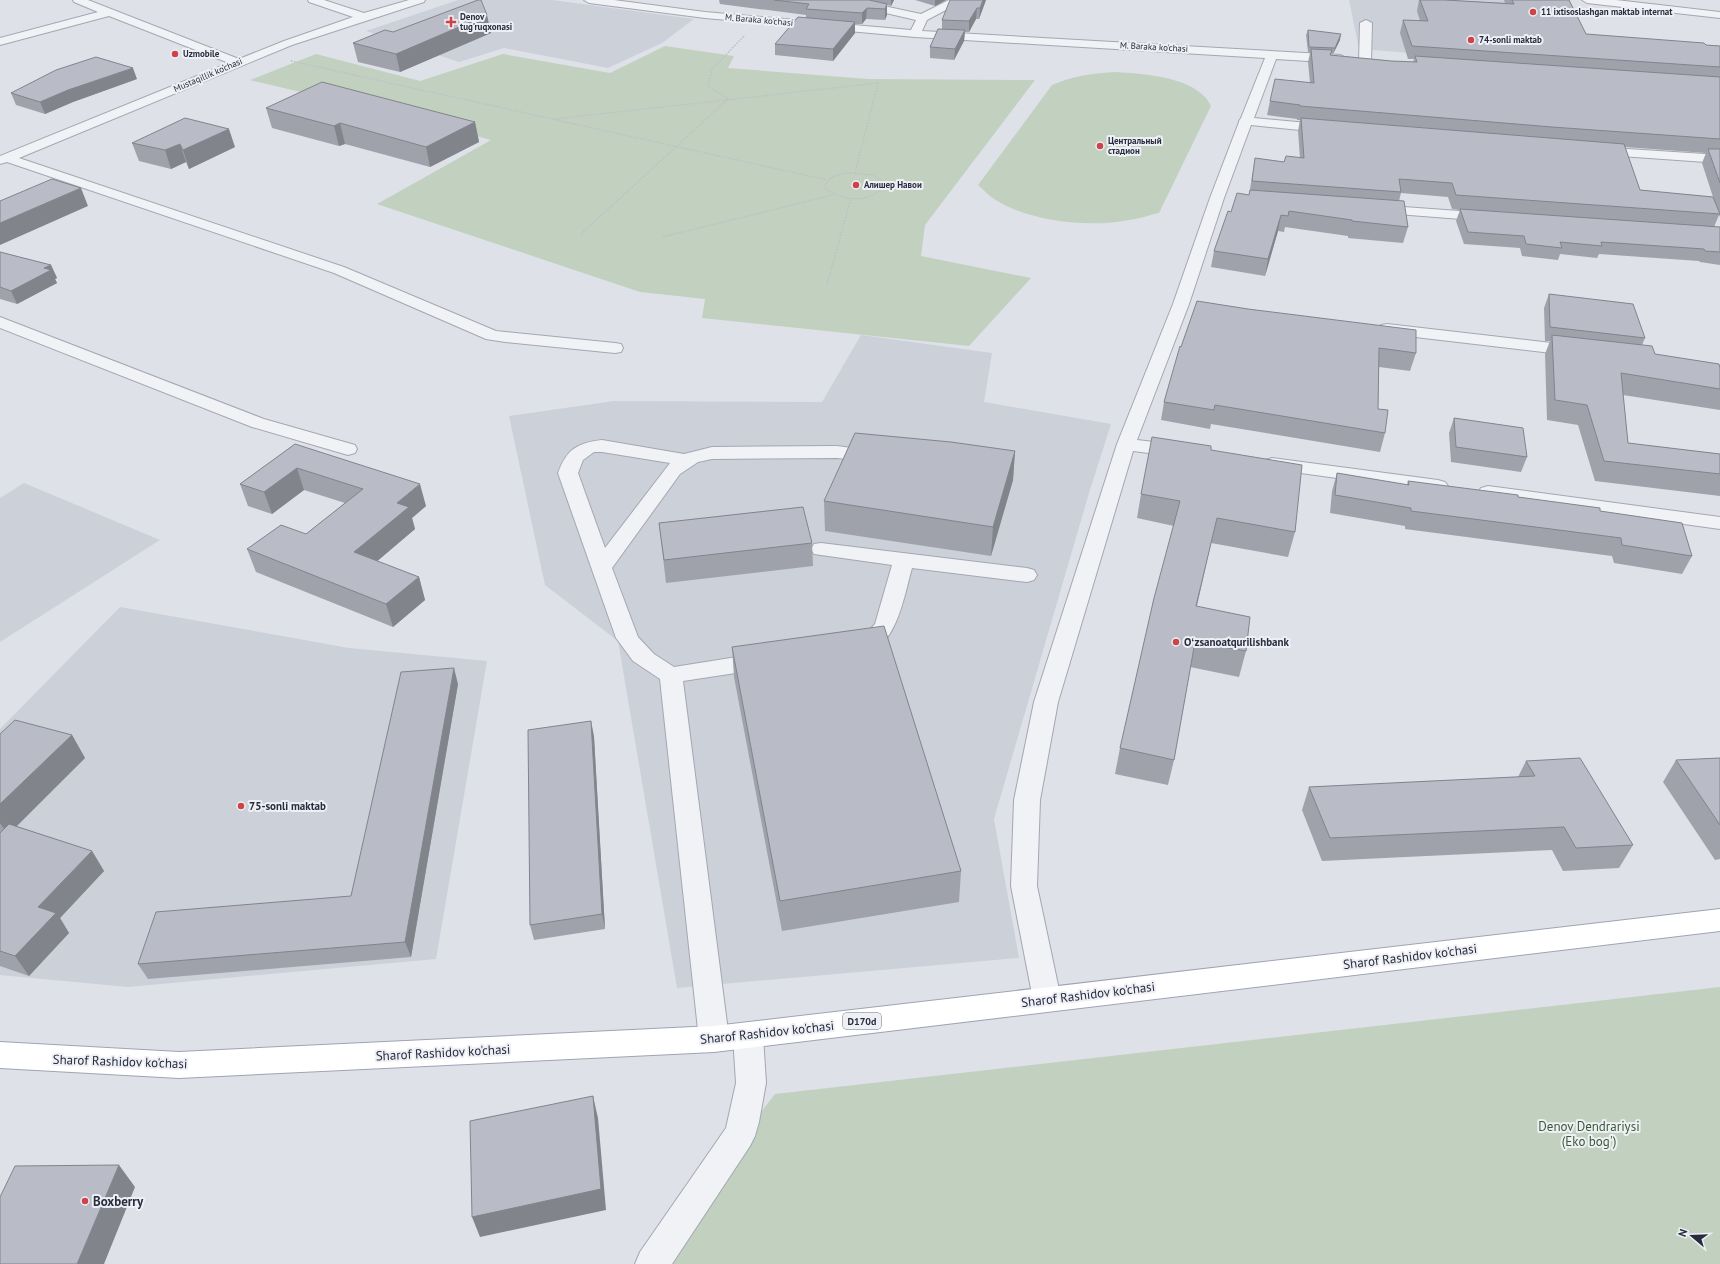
<svg xmlns="http://www.w3.org/2000/svg" width="1720" height="1264" viewBox="0 0 1720 1264" font-family="'PT Sans',sans-serif">
<style>
.built{fill:#ccd0d9}
.green{fill:#c2d1bf}
.lines{fill:none;stroke-linecap:round;stroke-linejoin:round}
.minor-casing{stroke:#a4a7b2;stroke-width:2}
.major-casing{stroke:#9ea4b3;stroke-width:2}
.path{stroke:#bdbfc6;stroke-width:1.5;stroke-dasharray:1.5 1.5;stroke-linecap:butt}
.minor{fill:#f1f2f6;fill-rule:evenodd}
.major{fill:#fff;fill-rule:evenodd}
.wall{fill:#9fa2ab;fill-rule:evenodd}
.shaded-wall{fill:#82848b}
.building{fill:#b9bcc7;stroke:#82848b}
.poi-dot{fill:#cc4449;stroke:#eef0f5;stroke-width:1.5}
.labels{text-anchor:middle;stroke-width:4;stroke-linejoin:round;paint-order:stroke}
.far-poi-label{font-size:9px;font-weight:bold;fill:#282d3e;stroke:#eef0f5;text-anchor:start}
.far-street-label{font-size:9px;fill:#282d3e;stroke:#eef0f5}
.shield{fill:#eef0f5;stroke:#636875;stroke-width:1}
.shield-label{font-size:10px;font-weight:bold;fill:#282d3e}
.poi-label{font-size:11px;font-weight:bold;fill:#282d3e;stroke:#eef0f5;text-anchor:start}
.near-street-label{font-size:13px;fill:#282d3e;stroke:#eef0f5}
.near-park-label{font-size:13px;fill:#385a35;stroke:#eef0f5}
.near-poi-label{font-size:13px;font-weight:bold;fill:#282d3e;stroke:#eef0f5;text-anchor:start}
</style>
<rect width="100%" height="100%" fill="#dee1e8"/>
<!-- built -->
<path class="built" d="M 458,0 L 552,0 L 694,19 L 662,43 L 608,68 L 504,48 L 459,62 L 366,31 Z
M 1349,0 L 1566,0 L 1597,67 L 1359,49 Z
M 861,335 L 992,353 L 984,402 L 1111,424 L 1089,493 L 994,819 L 1019,958 L 677,988 L 618,641 L 545,585 L 509,416 L 614,401 L 822,402 Z
M 24,483 L 160,540 L 0,642 L 0,498 Z
M 120,607 L 349,648 L 487,661 L 436,959 L 128,987 L 0,975 L 0,844 L 9,821 L 0,786 L 0,729 Z"/>
<!-- green -->
<path class="green" d="M 665,46 L 734,56 L 728,68 L 868,79 L 1035,80 L 925,225 L 921,256 L 1031,278 L 969,346 L 702,318 L 705,299 L 640,292 L 377,204 L 491,140 L 377,110 L 250,80 L 316,54 L 420,81 L 503,54 L 610,73 Z
M 1117,72 C 1143,74 1184,76 1204,96 C 1207,98 1209,103 1211,106 L 1159,213 C 1149,215 1139,219 1129,220 C 1090,228 1029,222 994,199 C 989,196 983,189 978,185 L 1052,85 C 1073,76 1093,73 1117,72 Z
M 1720,987 L 1720,1264 L 643,1264 L 775,1094 Z"/>
<g class="lines">
<!-- minor casing -->
<g class="minor-casing">
<path id="minor" d="M 73,0 L 88,0 L 239,59 L 284,41 L 353,17 L 309,2 L 308,0 L 324,0 L 364,13 L 409,0 L 425,0 L 424,2 L 292,45 L 19,158 L 344,267 L 496,331 L 615,343 L 621,344 L 623,348 L 621,352 L 615,353 L 505,342 L 486,339 L 334,273 L 7,162 L 0,164 L 0,156 L 229,63 L 109,16 L 0,45 L 0,38 L 98,12 L 74,2 Z
M 584,0 L 614,0 L 705,12 L 911,30 L 916,20 L 838,2 L 837,0 L 856,0 L 921,14 L 949,0 L 962,0 L 961,2 L 927,20 L 922,31 L 1340,55 L 1344,57 L 1346,59 L 1344,61 L 1340,63 L 1276,59 L 1254,118 L 1330,125 L 1335,126 L 1336,129 L 1335,132 L 1330,133 L 1251,125 L 1224,198 L 1189,304 L 1137,440 L 1180,445 L 1187,447 L 1189,451 L 1187,455 L 1180,457 L 1133,451 L 1058,702 L 1040,800 L 1037,886 L 1061,999 L 1057,1008 L 1047,1011 L 1037,1008 L 1033,999 L 1011,886 L 1014,800 L 1034,702 L 1117,444 L 1173,304 L 1210,198 L 1239,122 L 1239,121 L 1241,118 L 1265,58 L 915,37 L 705,18 L 589,3 Z
M 1582,0 L 1616,0 L 1720,12 L 1720,18 L 1587,3 Z
M 1366,20 L 1372,23 L 1371,61 L 1369,63 L 1361,63 L 1359,61 L 1360,23 Z
M 1597,147 L 1720,155 L 1720,163 L 1592,154 L 1590,151 L 1592,148 Z
M 1376,205 L 1487,213 L 1492,214 L 1494,217 L 1492,220 L 1487,221 L 1371,212 L 1369,209 L 1371,206 Z
M 0,317 L 264,419 L 355,445 L 357,449 L 355,453 L 348,455 L 252,427 L 0,328 Z
M 1387,324 L 1577,346 L 1583,347 L 1585,351 L 1583,355 L 1577,356 L 1381,333 L 1379,329 L 1381,325 Z
M 602,440 L 684,454 L 712,447 L 837,446 L 882,452 L 884,456 L 882,460 L 875,462 L 837,458 L 712,459 L 698,462 L 680,474 L 612,568 L 638,637 L 654,654 L 674,667 L 762,653 L 770,656 L 773,661 L 770,666 L 762,669 L 683,681 L 729,1039 L 724,1048 L 714,1052 L 704,1048 L 699,1039 L 660,679 L 633,661 L 616,638 L 558,473 C 567,449 577,443 602,440 ZM 594,452 L 602,452 L 670,463 L 605,548 L 578,473 L 583,460 Z
M 1272,458 L 1438,480 L 1445,482 L 1448,486 L 1445,490 L 1438,492 L 1265,468 L 1263,464 L 1265,460 Z
M 1488,486 L 1720,517 L 1720,529 L 1481,496 L 1478,492 L 1481,488 Z
M 821,543 L 1027,568 L 1034,570 L 1037,575 L 1034,580 L 1027,582 L 912,568 C 904,595 895,662 853,650 L 850,645 L 853,640 L 864,636 L 875,624 L 892,565 L 814,554 L 811,549 L 814,544 Z
M 748,1023 L 758,1027 L 763,1036 L 766,1083 L 759,1122 L 755,1136 L 750,1146 L 672,1264 L 635,1264 L 640,1252 L 726,1128 L 736,1083 L 733,1036 L 738,1027 Z"/>
</g>
<!-- major casing -->
<g class="major-casing">
<path id="major" d="M 1720,909 L 1720,931 L 714,1052 L 179,1078 L 0,1068 L 0,1042 L 179,1052 L 714,1026 Z"/>
</g>
<!-- path -->
<path class="path" d="M 291,61 L 827,180
M 555,119 L 878,83 L 855,173
M 849,173 L 873,175 L 884,183 L 884,187 C 867,203 843,202 825,188 C 826,176 839,174 849,173 Z
M 581,234 L 728,99 L 708,86 L 712,69 L 745,35
M 662,237 L 833,195
M 827,285 L 851,198"/>
<!-- minor -->
<use href="#minor" class="minor"/>
<!-- major -->
<use href="#major" class="major"/>
</g>
<!-- wall -->
<path class="wall" d="M 719,0 L 894,0 L 891,6 L 887,5 L 887,15 L 885,20 L 866,19 L 862,24 L 855,24 L 855,33 L 833,61 L 775,55 L 775,44 L 806,18 L 806,15 L 720,4 Z
M 915,0 L 946,0 L 935,6 Z
M 986,0 L 979,19 L 976,19 L 969,32 L 965,32 L 964,41 L 954,60 L 930,58 L 930,47 L 942,29 L 942,20 Z
M 1419,0 L 1445,0 L 1505,3 L 1504,0 L 1569,0 L 1586,34 L 1706,45 L 1720,46 L 1720,217 L 1719,215 L 1714,227 L 1720,227 L 1720,265 L 1700,262 L 1699,261 L 1599,254 L 1597,258 L 1560,254 L 1558,260 L 1522,256 L 1520,248 L 1464,244 L 1456,221 L 1460,210 L 1452,209 L 1448,197 L 1401,193 L 1399,201 L 1408,227 L 1403,243 L 1348,238 L 1348,236 L 1285,227 L 1284,232 L 1278,231 L 1265,276 L 1211,267 L 1214,251 L 1231,212 L 1249,195 L 1255,158 L 1284,162 L 1300,158 L 1298,131 L 1300,120 L 1297,120 L 1297,119 L 1267,115 L 1270,101 L 1310,83 L 1308,62 L 1310,53 L 1308,52 L 1306,35 L 1308,30 L 1340,40 L 1333,54 L 1331,54 L 1331,55 L 1391,61 L 1413,62 L 1414,59 L 1408,59 L 1400,33 L 1403,20 L 1420,21 L 1417,11 ZM 1625,147 L 1706,153 L 1702,163 L 1713,197 L 1640,190 Z
M 393,32 L 491,33 L 400,72 L 358,62 L 353,43 Z
M 137,79 L 73,102 L 45,114 L 16,105 L 11,93 Z
M 266,108 L 475,122 L 479,142 L 430,167 L 345,144 L 339,146 L 272,128 Z
M 132,143 L 235,147 L 189,169 L 186,162 L 171,169 L 139,161 Z
M 0,252 L 51,265 L 57,278 L 55,279 L 57,283 L 17,304 L 0,299 Z
M 1549,294 L 1645,338 L 1642,345 L 1655,354 L 1720,368 L 1720,410 L 1623,395 L 1628,443 L 1720,454 L 1720,496 L 1595,481 L 1578,425 L 1547,420 L 1545,354 L 1550,341 L 1545,341 L 1544,308 Z
M 1197,301 L 1416,353 L 1410,371 L 1379,367 L 1378,409 L 1385,433 L 1380,452 L 1211,424 L 1210,429 L 1161,420 L 1164,402 L 1181,347 Z
M 1454,418 L 1527,457 L 1521,472 L 1451,462 L 1449,433 Z
M 295,444 L 426,506 L 412,518 L 415,529 L 377,561 L 419,577 L 425,600 L 393,627 L 256,572 L 247,549 L 306,534 L 345,503 L 304,490 L 272,514 L 248,506 L 240,484 Z
M 1211,450 L 1295,532 L 1288,557 L 1211,543 L 1197,606 L 1246,651 L 1239,677 L 1190,667 L 1174,760 L 1168,785 L 1115,774 L 1120,748 L 1174,526 L 1137,518 L 1141,494 Z
M 1015,451 L 1013,480 L 991,556 L 825,531 L 824,501 Z
M 1337,473 L 1407,485 L 1408,481 L 1518,497 L 1600,511 L 1692,556 L 1682,574 L 1614,563 L 1612,556 L 1405,529 L 1405,526 L 1330,513 L 1332,491 Z
M 659,523 L 812,543 L 813,566 L 666,583 Z
M 732,647 L 961,871 L 959,902 L 782,931 L 734,677 Z
M 458,684 L 411,957 L 148,979 L 138,964 L 351,896 Z
M 591,721 L 594,737 L 605,929 L 534,940 L 530,925 Z
M 0,734 L 72,735 L 85,758 L 16,826 L 92,851 L 104,871 L 60,918 L 69,933 L 29,976 L 0,966 L 0,833 L 1,833 L 0,832 Z
M 1720,758 L 1720,859 L 1715,860 L 1663,782 L 1676,760 Z
M 1526,761 L 1633,845 L 1619,868 L 1563,871 L 1552,850 L 1322,861 L 1302,810 L 1309,787 L 1518,777 Z"/>
<!-- shaded-wall -->
<path class="shaded-wall" d="M 891,0 L 894,0 L 891,6 Z
M 935,0 L 946,0 L 935,6 Z
M 983,0 L 986,0 L 979,19 L 980,8 Z
M 887,4 L 887,15 L 885,20 L 885,9 Z
M 867,8 L 866,19 L 862,24 L 862,13 Z
M 977,8 L 976,19 L 969,32 L 969,21 Z
M 487,15 L 491,33 L 400,72 L 396,54 Z
M 855,22 L 855,33 L 833,61 L 833,49 Z
M 965,30 L 964,41 L 954,60 L 955,49 Z
M 1341,34 L 1340,40 L 1333,54 L 1335,48 Z
M 133,68 L 137,79 L 73,102 L 45,114 L 40,102 L 68,90 Z
M 475,122 L 479,142 L 430,167 L 426,147 Z
M 340,123 L 345,144 L 339,146 L 334,126 Z
M 229,129 L 235,147 L 189,169 L 183,150 Z
M 180,144 L 186,162 L 171,169 L 165,150 Z
M 81,188 L 88,206 L 0,245 L 0,223 Z
M 1281,215 L 1278,231 L 1265,276 L 1268,259 Z
M 51,265 L 57,278 L 55,279 L 57,283 L 17,304 L 11,291 L 44,268 Z
M 1015,451 L 1013,480 L 991,556 L 993,527 Z
M 297,468 L 304,490 L 272,514 L 264,492 Z
M 420,484 L 426,506 L 412,518 L 415,529 L 361,575 L 354,552 L 397,503 Z
M 419,577 L 425,600 L 393,627 L 386,604 Z
M 454,668 L 458,684 L 411,957 L 405,942 Z
M 591,721 L 594,737 L 605,929 L 602,914 Z
M 72,735 L 85,758 L 8,835 L 0,823 L 0,804 Z
M 92,851 L 104,871 L 60,918 L 69,933 L 29,976 L 15,956 L 38,907 Z
M 593,1096 L 598,1118 L 606,1210 L 480,1237 L 472,1217 Z
M 119,1165 L 135,1187 L 104,1264 L 77,1264 Z"/>
<!-- building -->
<path class="building" d="M 478,0 L 481,0 L 487,15 L 396,54 L 353,43 L 385,30 L 393,32 Z
M 774,0 L 869,0 L 887,4 L 885,9 L 867,8 L 862,13 L 806,9 L 809,4 Z
M 950,0 L 983,0 L 980,8 L 977,8 L 969,21 L 942,20 Z
M 1420,0 L 1445,0 L 1514,4 L 1512,0 L 1569,0 L 1586,34 L 1704,43 L 1706,45 L 1720,46 L 1720,67 L 1412,46 L 1403,20 L 1428,21 Z
M 798,17 L 855,22 L 833,49 L 775,44 Z
M 938,29 L 965,30 L 955,49 L 930,47 Z
M 1308,30 L 1341,34 L 1335,48 L 1309,47 Z
M 1311,49 L 1332,50 L 1330,55 L 1391,61 L 1417,62 L 1415,56 L 1720,77 L 1720,139 L 1552,127 L 1300,106 L 1300,105 L 1270,101 L 1275,79 L 1314,83 Z
M 96,57 L 133,68 L 68,90 L 40,102 L 11,93 L 56,70 Z
M 322,82 L 475,122 L 426,147 L 340,123 L 334,126 L 266,108 Z
M 185,118 L 229,129 L 183,150 L 180,144 L 165,150 L 132,143 Z
M 1301,118 L 1624,144 L 1640,190 L 1713,197 L 1720,214 L 1456,195 L 1452,183 L 1399,179 L 1401,192 L 1252,181 L 1255,158 L 1284,162 L 1286,156 L 1304,158 Z
M 1708,149 L 1720,149 L 1720,183 Z
M 52,179 L 81,188 L 0,223 L 0,201 Z
M 1250,190 L 1404,201 L 1408,227 L 1352,221 L 1352,220 L 1289,211 L 1288,216 L 1281,215 L 1268,259 L 1214,251 L 1228,211 L 1231,212 L 1237,193 L 1249,195 Z
M 1460,209 L 1720,227 L 1720,252 L 1705,251 L 1704,249 L 1601,242 L 1602,246 L 1560,242 L 1562,248 L 1526,244 L 1524,236 L 1468,232 Z
M 0,252 L 51,265 L 44,268 L 51,270 L 11,291 L 0,287 Z
M 1549,294 L 1633,304 L 1645,338 L 1550,327 Z
M 1197,301 L 1248,309 L 1416,330 L 1416,353 L 1379,348 L 1378,409 L 1388,410 L 1385,433 L 1215,405 L 1214,410 L 1164,402 L 1180,346 L 1181,347 Z
M 1552,335 L 1652,346 L 1655,354 L 1719,364 L 1720,368 L 1720,389 L 1621,373 L 1628,443 L 1720,454 L 1720,474 L 1604,461 L 1587,405 L 1555,400 Z
M 1454,418 L 1523,428 L 1527,457 L 1456,447 Z
M 855,433 L 951,442 L 1015,451 L 993,527 L 824,501 Z
M 1152,437 L 1211,446 L 1211,450 L 1302,465 L 1295,532 L 1217,518 L 1196,606 L 1250,617 L 1246,651 L 1195,642 L 1174,760 L 1120,748 L 1154,598 L 1180,501 L 1141,494 Z
M 295,444 L 420,484 L 397,503 L 409,507 L 354,552 L 419,577 L 386,604 L 247,549 L 281,525 L 306,534 L 363,489 L 297,468 L 264,492 L 240,484 Z
M 1337,473 L 1409,485 L 1408,481 L 1518,495 L 1518,497 L 1600,508 L 1600,511 L 1682,523 L 1692,556 L 1622,545 L 1621,538 L 1411,511 L 1411,508 L 1335,495 Z
M 803,507 L 812,543 L 664,560 L 659,523 Z
M 884,626 L 961,871 L 780,901 L 732,647 Z
M 454,668 L 405,942 L 138,964 L 156,912 L 351,896 L 401,672 Z
M 15,720 L 72,735 L 0,804 L 0,734 Z
M 591,721 L 602,914 L 530,925 L 528,730 Z
M 1580,758 L 1633,845 L 1576,848 L 1564,827 L 1330,838 L 1309,787 L 1535,776 L 1526,761 Z
M 1720,758 L 1720,825 L 1676,760 Z
M 9,824 L 92,851 L 38,907 L 56,913 L 15,956 L 0,951 L 0,833 Z
M 593,1096 L 601,1189 L 472,1217 L 470,1121 Z
M 119,1165 L 77,1264 L 0,1264 L 0,1197 L 15,1166 Z"/>
<!-- markers -->
<g class="poi-dot">
<circle cx="1533" cy="12" r="4"/>
<path d="M449 16h4v4h4v4h-4v4h-4v-4h-4v-4h4z"/>
<circle cx="1471" cy="40" r="4"/>
<circle cx="175" cy="54" r="4"/>
<circle cx="1100" cy="146" r="4"/>
<circle cx="856" cy="185" r="4"/>
<circle cx="1176" cy="642" r="4"/>
<circle cx="241" cy="806" r="4"/>
<circle cx="85" cy="1201" r="4"/>
</g>
<g class="labels">
<!-- far-poi labels -->
<g class="far-poi-label">
<text x="1541" y="15">11 ixtisoslashgan maktab internat</text>
<text x="460" y="20">Denov<tspan x="460" dy="10">tug'ruqxonasi</tspan></text>
<text x="1479" y="43">74-sonli maktab</text>
<text x="183" y="57">Uzmobile</text>
<text x="1108" y="144">Центральный<tspan x="1108" dy="10">стадион</tspan></text>
<text x="864" y="188">Алишер Навои</text>
</g>
<!-- far-street labels -->
<g class="far-street-label">
<text transform="translate(759 20) rotate(5)" y="3">M. Baraka ko'chasi</text>
<text transform="translate(1154 47) rotate(3)" y="3">M. Baraka ko'chasi</text>
<text transform="translate(208 75) rotate(-23)" y="3">Mustaqillik ko‘chasi</text>
</g>
<!-- shield labels -->
<rect class="shield" x="843" y="1013" width="38" height="16" rx="3"/>
<g class="shield-label">
<text x="862" y="1025">D170d</text>
</g>
<!-- poi labels -->
<g class="poi-label">
<text x="1184" y="646">Oʻzsanoatqurilishbank</text>
<text x="249" y="810">75-sonli maktab</text>
</g>
<!-- near-street labels -->
<g class="near-street-label">
<text transform="translate(1410 956) rotate(-7)" y="5">Sharof Rashidov ko'chasi</text>
<text transform="translate(1088 994) rotate(-7)" y="5">Sharof Rashidov ko'chasi</text>
<text transform="translate(767 1032) rotate(-6)" y="5">Sharof Rashidov ko'chasi</text>
<text transform="translate(443 1052) rotate(-3)" y="5">Sharof Rashidov ko'chasi</text>
<text transform="translate(120 1061) rotate(2)" y="5">Sharof Rashidov ko'chasi</text>
</g>
<!-- near-park labels -->
<g class="near-park-label">
<text x="1589" y="1131">Denov Dendrariysi<tspan x="1589" dy="15">(Eko bog')</tspan></text>
</g>
<!-- near-poi labels -->
<g class="near-poi-label">
<text x="93" y="1206">Boxberry</text>
</g>
</g>
<!-- north arrow -->
<g transform="translate(1692 1236) rotate(289)" stroke="#eef0f5" stroke-width="3" paint-order="stroke">
<path d="M0-3L7 15L0 10L-7 15Z" fill="#282d3e"/>
<text y="-6" font-size="11" font-weight="bold" text-anchor="middle" fill="#282d3e">N</text>
</g>
</svg>
